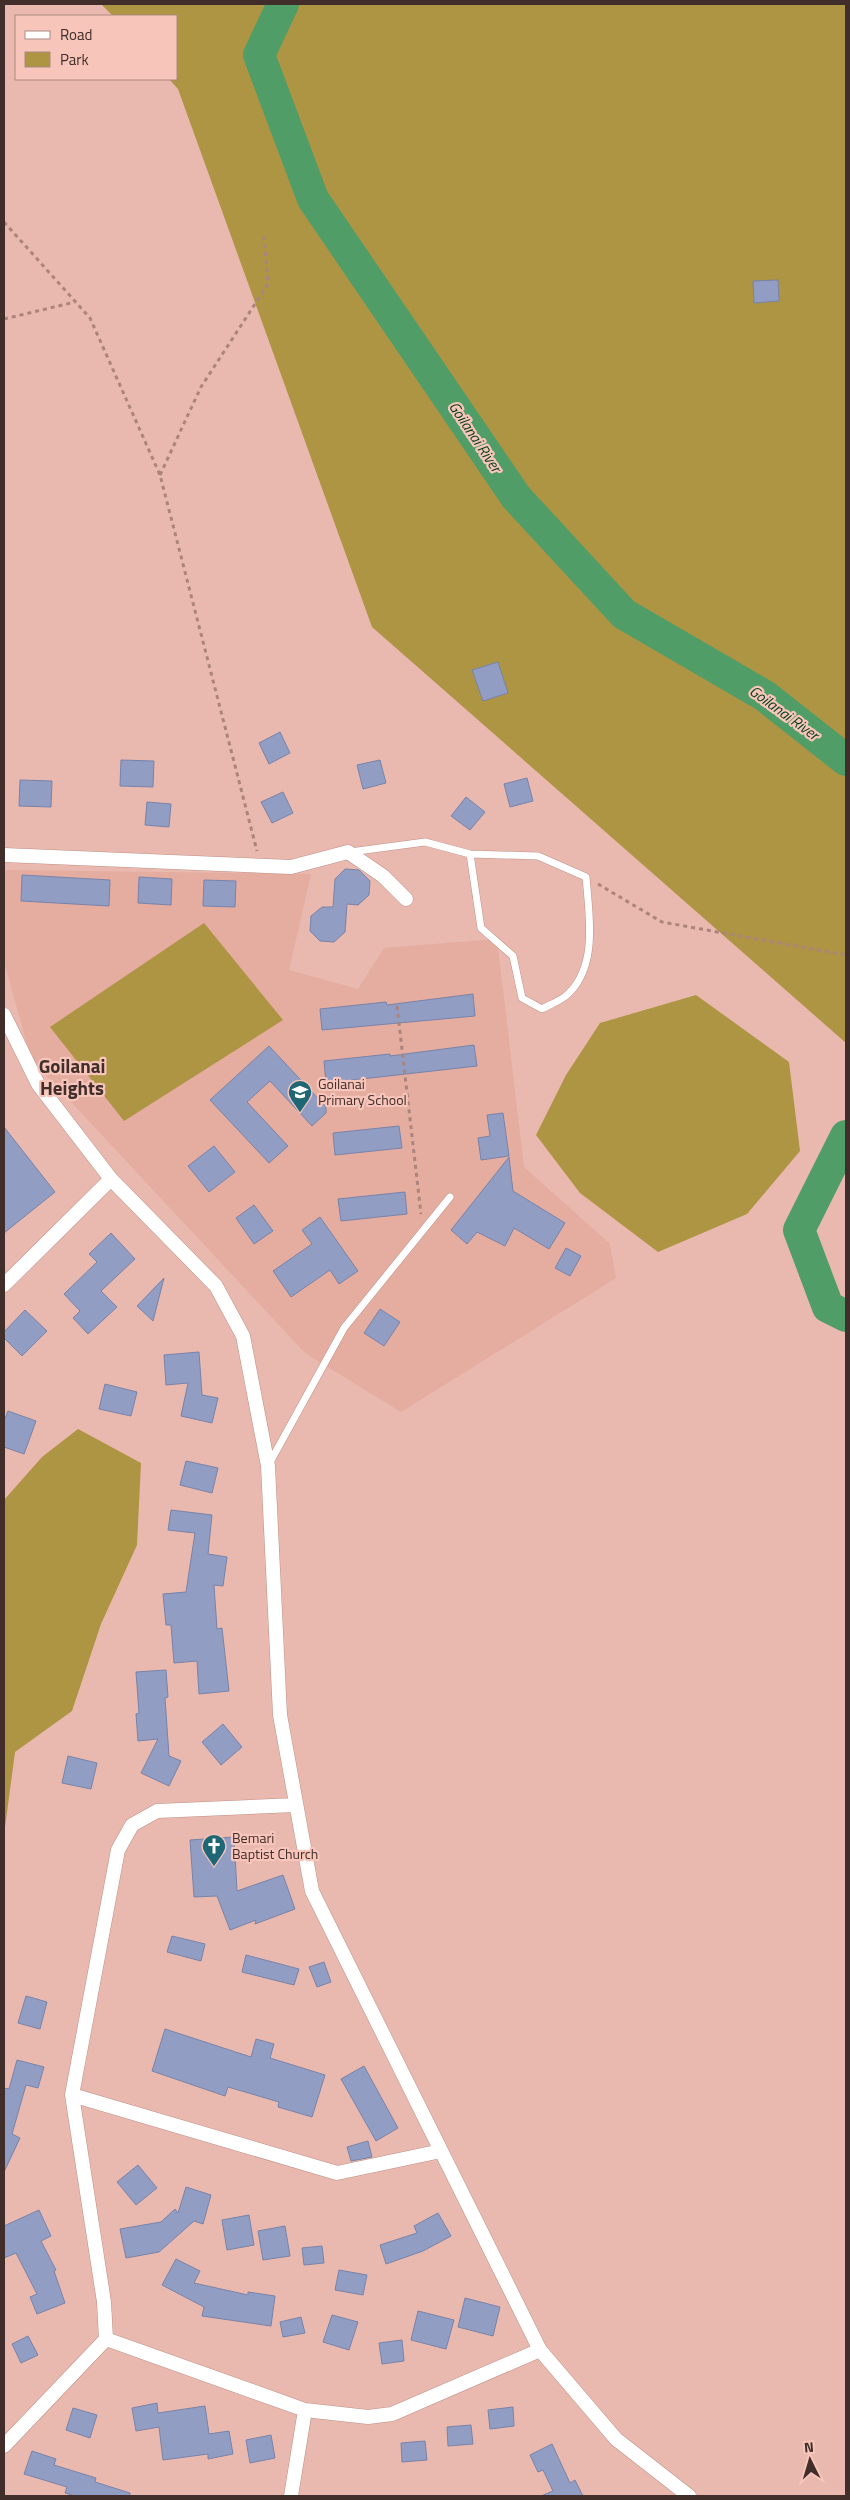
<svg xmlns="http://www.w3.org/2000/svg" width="850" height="2500" viewBox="0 0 850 2500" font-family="'Titillium Web',sans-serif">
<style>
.built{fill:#e5aca0}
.green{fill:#ae9543}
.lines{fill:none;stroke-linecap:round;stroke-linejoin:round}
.river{stroke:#509d68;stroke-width:32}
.building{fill:#929dc4;stroke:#7883a9}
.service-casing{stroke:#bf9187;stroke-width:8}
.minor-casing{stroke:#bf9187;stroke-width:15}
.path{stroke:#ab857d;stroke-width:3;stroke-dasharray:4 4;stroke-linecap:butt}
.service{stroke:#fff;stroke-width:7}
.minor{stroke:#fff;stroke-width:14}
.labels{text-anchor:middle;stroke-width:4.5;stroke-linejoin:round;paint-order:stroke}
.poi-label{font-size:14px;fill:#412e2a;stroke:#f7c5ba;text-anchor:start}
.water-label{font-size:15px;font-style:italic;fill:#003e1b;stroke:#f7c5ba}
.district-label{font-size:19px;font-weight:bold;fill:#412e2a;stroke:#f7c5ba}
</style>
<rect width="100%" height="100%" fill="#e9b8ae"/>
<!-- built -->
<path class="built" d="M 4,870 L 311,874 L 289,970 L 358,989 L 384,948 L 497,939 L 524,1167 L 610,1244 L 616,1278 L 401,1412 L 305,1353 L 31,1059 L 4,961 Z"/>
<!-- green -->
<path class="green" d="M 101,4 L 846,4 L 846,1043 L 372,627 L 178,89 L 169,79 L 176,79 L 176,16 L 113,16 Z
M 204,923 L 283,1020 L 124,1121 L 50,1027 Z
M 696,995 L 789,1062 L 800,1151 L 747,1214 L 658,1252 L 580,1193 L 536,1135 L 566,1075 L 600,1023 Z
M 78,1429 L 141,1463 L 137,1545 L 101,1624 L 72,1711 L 15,1752 L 4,1835 L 4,1500 L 42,1457 Z"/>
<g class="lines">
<!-- river -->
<path class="river" d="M 283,4 L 259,55 L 313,199 L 516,497 L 624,614 L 765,696 L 846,760
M 846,1136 L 799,1230 L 828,1307 L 846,1316"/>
</g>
<!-- building -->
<path class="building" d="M 778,280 L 779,301 L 754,303 L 753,281 Z
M 498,662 L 508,693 L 483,701 L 472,670 Z
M 280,732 L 290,753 L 269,764 L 259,743 Z
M 121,760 L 154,761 L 153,787 L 120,786 Z
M 380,760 L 386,783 L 363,789 L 357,765 Z
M 527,778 L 533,801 L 510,807 L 504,784 Z
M 20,780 L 52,781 L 51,807 L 19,806 Z
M 283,792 L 293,813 L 272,823 L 261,802 Z
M 466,797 L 485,812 L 470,830 L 451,816 Z
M 147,802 L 171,804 L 169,827 L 145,825 Z
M 345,869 L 359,870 L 370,881 L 369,895 L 358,905 L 347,904 L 345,932 L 334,942 L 320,941 L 310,931 L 311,916 L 322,907 L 333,907 L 335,879 Z
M 22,875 L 110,880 L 109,906 L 21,901 Z
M 139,877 L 172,879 L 171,905 L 138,903 Z
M 204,880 L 236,881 L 235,907 L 203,906 Z
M 473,994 L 475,1016 L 322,1030 L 320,1009 L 386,1002 L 387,1005 Z
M 474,1045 L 477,1066 L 326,1083 L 324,1061 L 390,1054 L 390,1056 Z
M 269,1046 L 326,1107 L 326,1113 L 312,1126 L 270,1081 L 247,1102 L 288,1146 L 269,1163 L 210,1100 Z
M 503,1113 L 509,1156 L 481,1160 L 478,1138 L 490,1136 L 487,1115 Z
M 399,1126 L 402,1148 L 335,1155 L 333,1133 Z
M 4,1127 L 55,1192 L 4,1233 Z
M 214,1146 L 235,1172 L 209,1192 L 188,1166 Z
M 509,1157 L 513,1191 L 565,1223 L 549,1249 L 514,1228 L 505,1246 L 477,1232 L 467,1244 L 451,1230 Z
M 405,1192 L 407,1214 L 341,1221 L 338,1199 Z
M 254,1205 L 273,1231 L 254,1244 L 236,1218 Z
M 320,1217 L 358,1271 L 339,1284 L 330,1270 L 291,1297 L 273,1271 L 312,1244 L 302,1230 Z
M 111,1233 L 135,1259 L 101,1291 L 117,1307 L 88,1334 L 73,1318 L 80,1311 L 64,1294 L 97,1262 L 89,1254 Z
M 566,1248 L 581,1256 L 570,1276 L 555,1268 Z
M 164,1278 L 153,1321 L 137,1306 Z
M 380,1309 L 400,1322 L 384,1346 L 364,1333 Z
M 25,1310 L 47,1331 L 22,1356 L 4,1338 L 4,1332 Z
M 199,1352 L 202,1395 L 218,1398 L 212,1423 L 181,1416 L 188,1383 L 166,1385 L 164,1355 Z
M 105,1384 L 137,1392 L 131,1416 L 99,1409 Z
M 8,1411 L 36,1421 L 24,1454 L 4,1447 L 4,1421 Z
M 186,1461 L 218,1468 L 212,1493 L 180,1485 Z
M 171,1510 L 212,1515 L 208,1554 L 227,1557 L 223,1586 L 214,1585 L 217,1629 L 222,1628 L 229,1691 L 199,1694 L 197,1661 L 174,1663 L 171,1625 L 166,1625 L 163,1594 L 186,1592 L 195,1533 L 168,1530 Z
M 166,1670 L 168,1697 L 165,1698 L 169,1756 L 181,1761 L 169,1786 L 141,1773 L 158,1739 L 138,1741 L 136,1714 L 139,1713 L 136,1672 Z
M 223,1724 L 242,1747 L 221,1765 L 202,1742 Z
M 68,1756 L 97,1763 L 91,1789 L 62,1783 Z
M 234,1837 L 237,1891 L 283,1875 L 295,1909 L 255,1924 L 256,1920 L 230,1930 L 217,1896 L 194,1897 L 190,1840 Z
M 172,1936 L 205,1944 L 201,1961 L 167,1952 Z
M 246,1955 L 299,1969 L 294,1985 L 242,1972 Z
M 324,1962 L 331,1982 L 317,1987 L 309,1967 Z
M 26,1996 L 47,2002 L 40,2029 L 18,2023 Z
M 165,2029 L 251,2057 L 256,2039 L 274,2044 L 270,2058 L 325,2075 L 312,2117 L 278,2107 L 279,2102 L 228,2087 L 225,2096 L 152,2071 Z
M 17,2060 L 44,2067 L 38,2088 L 26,2085 L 12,2134 L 20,2138 L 4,2172 L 4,2088 L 9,2089 Z
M 364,2066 L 398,2128 L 376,2141 L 341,2079 Z
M 368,2141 L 372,2157 L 351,2161 L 347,2147 Z
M 138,2165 L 157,2188 L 136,2205 L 117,2182 Z
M 186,2187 L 211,2195 L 203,2224 L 194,2221 L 159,2252 L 126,2258 L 120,2229 L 161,2222 L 175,2209 L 178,2213 Z
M 39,2210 L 51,2236 L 41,2241 L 56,2270 L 54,2271 L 65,2303 L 37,2314 L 30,2297 L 37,2294 L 16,2253 L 4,2258 L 4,2226 Z
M 438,2213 L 451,2236 L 423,2251 L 386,2264 L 380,2245 L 417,2233 L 414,2226 Z
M 249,2215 L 254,2245 L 227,2250 L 222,2220 Z
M 285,2226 L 290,2256 L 263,2260 L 258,2231 Z
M 322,2246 L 324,2263 L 304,2265 L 302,2248 Z
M 176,2259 L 200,2271 L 194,2283 L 248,2295 L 248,2292 L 275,2296 L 271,2326 L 202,2316 L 204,2307 L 162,2285 Z
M 339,2270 L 367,2275 L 363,2295 L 335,2290 Z
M 465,2298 L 500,2307 L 493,2336 L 458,2327 Z
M 418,2311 L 454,2320 L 446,2349 L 411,2340 Z
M 332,2315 L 358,2322 L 349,2350 L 323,2342 Z
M 301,2317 L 305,2333 L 283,2337 L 280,2322 Z
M 28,2336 L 38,2355 L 21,2363 L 12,2344 Z
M 402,2340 L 404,2361 L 382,2364 L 379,2343 Z
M 157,2403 L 158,2413 L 205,2406 L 209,2434 L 229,2431 L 233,2454 L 208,2459 L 208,2454 L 163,2460 L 159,2427 L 136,2431 L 132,2408 Z
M 513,2407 L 514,2426 L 490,2429 L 488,2410 Z
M 73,2408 L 97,2415 L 90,2438 L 66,2430 Z
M 471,2425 L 473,2444 L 448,2446 L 447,2427 Z
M 271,2435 L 275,2458 L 250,2463 L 246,2440 Z
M 425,2441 L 427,2460 L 402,2462 L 401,2443 Z
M 552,2444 L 570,2483 L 575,2480 L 583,2496 L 541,2496 L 553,2491 L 543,2470 L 538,2472 L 530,2455 Z
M 32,2451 L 56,2459 L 54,2465 L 96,2478 L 95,2482 L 130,2493 L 130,2496 L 75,2496 L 65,2493 L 67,2487 L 24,2474 Z"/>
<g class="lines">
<!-- service casing -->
<g class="service-casing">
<path id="service" d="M 350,852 L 425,842 L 470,854 L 538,856 L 586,877 C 589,915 598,964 569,993 C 563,1000 551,1004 542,1009 L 522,998 L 513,956 L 481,928 L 470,854
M 269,1464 L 344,1328 L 450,1197"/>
</g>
<!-- minor casing -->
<g class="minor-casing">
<path id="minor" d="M 4,855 L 291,867 L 348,852 L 383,876 L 406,899
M 4,1015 L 38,1084 L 111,1179 L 216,1286 L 243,1336 L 268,1466 L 280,1715 L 312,1891 L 540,2350
M 4,1285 L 111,1179
M 72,2095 L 337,2173 L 441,2151
M 106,2339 L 104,2302 L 72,2095 L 118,1850 L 132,1825 L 157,1811 L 296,1805
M 4,2446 L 106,2339 L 305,2410 L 368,2417 L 392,2414 L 540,2350 L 616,2439 L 689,2496
M 291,2496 L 305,2410"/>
</g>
<!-- path -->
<path class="path" d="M 4,222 L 90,318 L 160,475 L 257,851
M 4,319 L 75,302
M 160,475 L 201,387 L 268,284 L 264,235
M 598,884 L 662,922 L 846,955
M 397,1006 L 421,1214"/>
<!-- service -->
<use href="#service" class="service"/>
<!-- minor -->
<use href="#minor" class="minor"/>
</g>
<!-- icons -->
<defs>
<g id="school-pin" transform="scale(1.25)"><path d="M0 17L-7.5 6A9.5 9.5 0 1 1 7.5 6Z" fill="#1f6774" stroke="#f7c5ba"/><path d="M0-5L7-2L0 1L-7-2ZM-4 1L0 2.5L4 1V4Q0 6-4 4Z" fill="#fff"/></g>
<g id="church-pin" transform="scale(1.25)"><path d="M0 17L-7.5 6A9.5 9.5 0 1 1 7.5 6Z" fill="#1f6774" stroke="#f7c5ba"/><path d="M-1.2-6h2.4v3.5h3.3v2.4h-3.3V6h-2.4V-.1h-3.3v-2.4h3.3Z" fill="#fff"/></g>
</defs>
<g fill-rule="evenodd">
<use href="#school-pin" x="300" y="1092"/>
<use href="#church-pin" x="214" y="1846"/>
</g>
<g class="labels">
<!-- poi labels -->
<g class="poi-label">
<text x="318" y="1089">Goilanai<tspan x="318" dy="16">Primary School</tspan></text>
<text x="232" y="1843">Bemari<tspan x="232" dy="16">Baptist Church</tspan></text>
</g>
<!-- water labels -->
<g class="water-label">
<text transform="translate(475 437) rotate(56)" y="5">Goilanai River</text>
<text transform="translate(784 713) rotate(36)" y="5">Goilanai River</text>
</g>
<!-- district labels -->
<g class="district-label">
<text x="72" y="1073">Goilanai<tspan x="72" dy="22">Heights</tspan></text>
</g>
</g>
<!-- border -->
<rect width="850" height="2500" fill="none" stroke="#412e2a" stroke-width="10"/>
<!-- legend -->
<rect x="15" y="15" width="162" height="65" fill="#f7c5ba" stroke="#ae8980"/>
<rect x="25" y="31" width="25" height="8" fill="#ffffff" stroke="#ae8980"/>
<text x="60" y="40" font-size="15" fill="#412e2a">Road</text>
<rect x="25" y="52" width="25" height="15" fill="#ae9543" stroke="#ae8980"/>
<text x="60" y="65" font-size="15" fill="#412e2a">Park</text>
<!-- north arrow -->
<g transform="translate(810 2460) rotate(355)" stroke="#f7c5ba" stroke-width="4" paint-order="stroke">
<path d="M0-4L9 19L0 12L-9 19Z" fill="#412e2a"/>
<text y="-8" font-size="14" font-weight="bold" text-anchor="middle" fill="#412e2a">N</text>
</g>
</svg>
